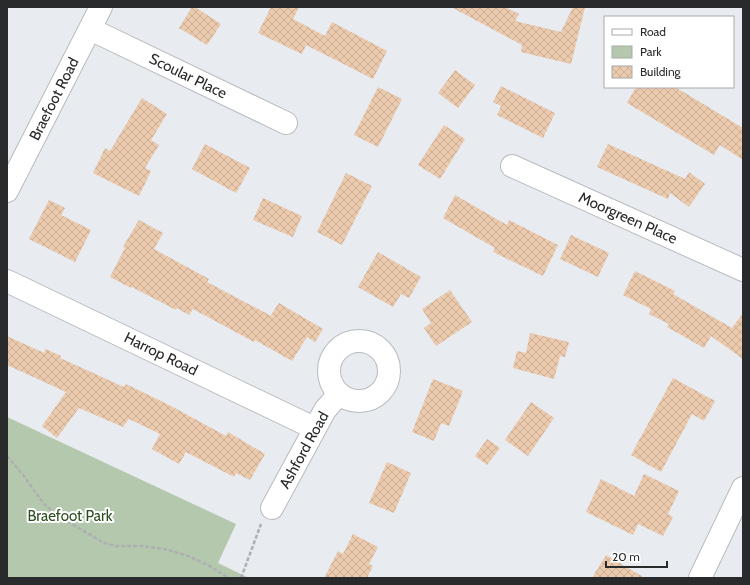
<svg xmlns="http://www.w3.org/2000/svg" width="750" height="585" viewBox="0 0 750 585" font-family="Cabin,sans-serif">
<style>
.park{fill:#b4c8ad}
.building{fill:url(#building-cross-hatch)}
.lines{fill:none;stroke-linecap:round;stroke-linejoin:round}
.minor-casing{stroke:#b8bbbf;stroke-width:24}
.tertiary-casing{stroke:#b8bbbf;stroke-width:24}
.path{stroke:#adafb2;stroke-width:2.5;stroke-dasharray:4 2;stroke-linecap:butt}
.minor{stroke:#fff;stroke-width:22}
.tertiary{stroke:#fff;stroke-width:22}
.labels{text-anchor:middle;stroke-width:4;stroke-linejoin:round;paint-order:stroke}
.street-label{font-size:15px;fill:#292a2c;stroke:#fff}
.park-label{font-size:15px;fill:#2c4d1e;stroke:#fff}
</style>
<defs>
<pattern id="building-cross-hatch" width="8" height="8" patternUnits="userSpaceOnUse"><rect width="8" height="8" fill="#ebcaae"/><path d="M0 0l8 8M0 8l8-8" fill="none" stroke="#caae96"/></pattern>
</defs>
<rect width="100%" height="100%" fill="#e8ebef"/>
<!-- park -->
<path class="park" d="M 7,417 L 236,524 L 218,563 L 249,578 L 7,578 Z"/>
<!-- building -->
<path class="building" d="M 192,7 L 195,7 L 221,24 L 207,45 L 179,28 Z
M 271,7 L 299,7 L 293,19 L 325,36 L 332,22 L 387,51 L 373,79 L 306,45 L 302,54 L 258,33 Z
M 451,7 L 505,7 L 519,14 L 515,21 L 561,32 L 573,7 L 585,7 L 571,64 L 521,52 L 522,45 Z
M 455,70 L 475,85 L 458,108 L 438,93 Z
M 501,86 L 555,113 L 543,138 L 497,115 L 501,106 L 493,102 Z
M 378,87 L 402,99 L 378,147 L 354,135 Z
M 636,87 L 675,87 L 743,128 L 743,160 L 720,145 L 714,155 L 627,103 Z
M 142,98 L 167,114 L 151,140 L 159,145 L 145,168 L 151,171 L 139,196 L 93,173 L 105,148 L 110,151 Z
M 444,125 L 465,139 L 440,179 L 418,165 Z
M 205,144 L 250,168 L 236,193 L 192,169 Z
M 608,144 L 685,179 L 689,172 L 705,184 L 689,207 L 670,193 L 668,199 L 597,167 Z
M 346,173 L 372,186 L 342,245 L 317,232 Z
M 455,195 L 507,225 L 509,220 L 558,245 L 543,276 L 493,252 L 495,248 L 443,218 Z
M 263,198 L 302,216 L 293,237 L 253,220 Z
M 49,200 L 65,208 L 61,215 L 91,230 L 75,262 L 29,239 Z
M 139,220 L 163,233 L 154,249 L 209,279 L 207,282 L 277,319 L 271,315 L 279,303 L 323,329 L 315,342 L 307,337 L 292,361 L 255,340 L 254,342 L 193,309 L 189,315 L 177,308 L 176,310 L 132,287 L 131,288 L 110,277 L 125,248 L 123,247 Z
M 571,235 L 609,253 L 598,277 L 560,259 Z
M 378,252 L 421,277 L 409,298 L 401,294 L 393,307 L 358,287 Z
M 635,271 L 675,291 L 673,294 L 732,328 L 743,313 L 743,359 L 711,336 L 704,348 L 667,327 L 669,324 L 649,314 L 651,309 L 623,295 Z
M 450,290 L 472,322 L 436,346 L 424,328 L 431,323 L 422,309 Z
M 530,333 L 569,342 L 565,357 L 560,356 L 554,379 L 513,368 L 517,351 L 526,353 Z
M 7,336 L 44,353 L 46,349 L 61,356 L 60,358 L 124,387 L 126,384 L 171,406 L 226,436 L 228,432 L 265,454 L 250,480 L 236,473 L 234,477 L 186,452 L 179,464 L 152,449 L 160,434 L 129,419 L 123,427 L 79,408 L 57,438 L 42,426 L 66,392 L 7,365 Z
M 673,378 L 715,401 L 704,421 L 692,414 L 661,472 L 631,455 Z
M 433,379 L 463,391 L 449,426 L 441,423 L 434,441 L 412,432 Z
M 531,402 L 554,418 L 528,456 L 505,440 Z
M 487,439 L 500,448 L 487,465 L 475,456 Z
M 387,462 L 411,473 L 394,513 L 369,503 Z
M 644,474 L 679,491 L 668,514 L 673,517 L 663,536 L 638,524 L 633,535 L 586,512 L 601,479 L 634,496 Z
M 353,534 L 378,547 L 369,564 L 373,566 L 367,578 L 324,578 L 338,551 L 343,554 Z
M 606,555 L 645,578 L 592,578 Z"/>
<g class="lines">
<!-- minor casing -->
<g class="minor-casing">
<path id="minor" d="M 90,29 L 286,123
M 512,166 L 743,270
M 7,191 L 101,7
M 7,281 L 314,428
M329 371a30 30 0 1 1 60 0a30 30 0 1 1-60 0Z
M 272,508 L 325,410 L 339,394"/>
</g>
<!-- tertiary casing -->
<g class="tertiary-casing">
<path id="tertiary" d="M 700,578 L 743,488"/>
</g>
<!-- path -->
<path class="path" d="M 7,456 L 23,475 L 44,504 L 57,515 L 104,543 L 116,546 L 142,546 L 165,549 L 188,556 L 208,565 L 229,578
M 241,578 L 261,524"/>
<!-- minor -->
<use href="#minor" class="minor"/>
<!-- tertiary -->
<use href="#tertiary" class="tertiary"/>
</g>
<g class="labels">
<!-- street labels -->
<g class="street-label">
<text transform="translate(188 76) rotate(26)" y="5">Scoular Place</text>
<text transform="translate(54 99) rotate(-63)" y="5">Braefoot Road</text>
<text transform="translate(628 218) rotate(24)" y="5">Moorgreen Place</text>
<text transform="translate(161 354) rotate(26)" y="5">Harrop Road</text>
<text transform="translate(304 450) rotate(-61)" y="5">Ashford Road</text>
</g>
<!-- park labels -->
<g class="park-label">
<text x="70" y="521">Braefoot Park</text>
</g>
</g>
<!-- border -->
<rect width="750" height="585" fill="none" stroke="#292a2c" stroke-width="16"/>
<!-- legend -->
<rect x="604" y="16" width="130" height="72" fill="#ffffff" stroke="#a9aaab"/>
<rect x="612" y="29" width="20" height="6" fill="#ffffff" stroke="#a9aaab"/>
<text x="640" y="36" font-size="12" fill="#292a2c">Road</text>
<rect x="612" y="46" width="20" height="12" fill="#b4c8ad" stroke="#a9aaab"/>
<text x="640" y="56" font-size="12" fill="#292a2c">Park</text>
<rect x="612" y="66" width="20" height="12" fill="url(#building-cross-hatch)" stroke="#a9aaab"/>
<text x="640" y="76" font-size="12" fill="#292a2c">Building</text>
<!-- scale -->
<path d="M606 561v6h61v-6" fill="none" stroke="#292a2c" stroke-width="2"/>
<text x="612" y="561" font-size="12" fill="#292a2c" stroke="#ffffff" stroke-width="3" paint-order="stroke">20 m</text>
</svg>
